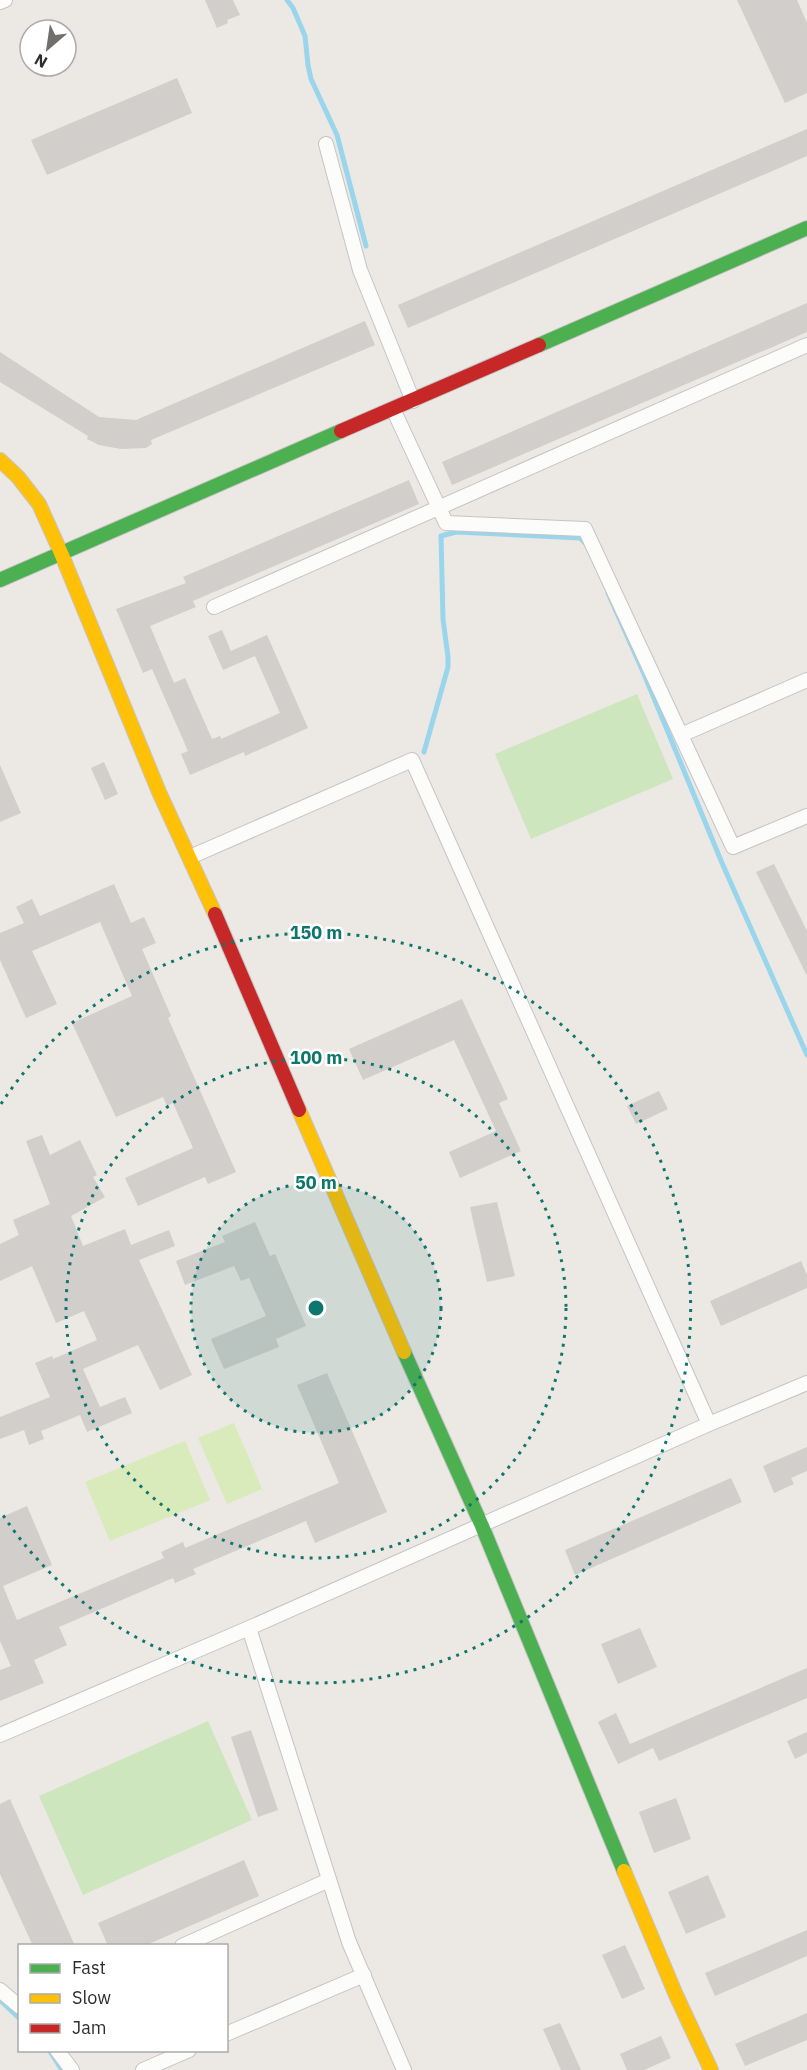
<svg xmlns="http://www.w3.org/2000/svg" width="807" height="2070" viewBox="0 0 807 2070" font-family="'IBM Plex Sans',sans-serif">
<style>
.green{fill:#cee6be}
.pitch{fill:#d9eabb}
.lines{fill:none;stroke-linecap:round;stroke-linejoin:round}
.stream{stroke:#99d6ec;stroke-width:5}
.building{fill:#d1cecb}
.street-casing{stroke:#c5c4c5;stroke-width:16}
.fast-casing{stroke:#c5c4c5;stroke-width:16}
.slow-casing{stroke:#c5c4c5;stroke-width:16}
.jam-casing{stroke:#c5c4c5;stroke-width:16}
.street{stroke:#fcfcfb;stroke-width:14}
.fast{stroke:#4caf50;stroke-width:14}
.slow{stroke:#ffc107;stroke-width:14}
.jam{stroke:#c62828;stroke-width:14}
.ring{fill:none;stroke:#0f766e;stroke-width:3;stroke-dasharray:3 6}
.centre{fill:#0f766e;stroke:#fff;stroke-width:3}
.ring-label{font-size:18px;text-anchor:middle;font-weight:bold;fill:#0f766e;stroke:#fff;stroke-width:5;stroke-linejoin:round;paint-order:stroke}
</style>
<rect width="100%" height="100%" fill="#ece8e4"/>
<!-- green -->
<path class="green" d="M 637,694 L 673,779 L 531,839 L 495,754 Z
M 208,1721 L 252,1820 L 83,1895 L 39,1796 Z"/>
<!-- pitch -->
<path class="pitch" d="M 234,1423 L 262,1489 L 227,1504 L 198,1438 Z
M 185,1441 L 210,1500 L 110,1541 L 85,1482 Z"/>
<g class="lines">
<!-- stream -->
<path class="stream" d="M 287,0 L 293,8 L 305,36 L 308,65 L 311,79 L 337,135 L 366,246
M 608,593 L 644,674 L 722,863 L 807,1055
M 424,752 L 448,667 L 448,657 L 443,619 L 441,536 L 456,532 L 580,538 L 586,544
M 0,2000 L 20,2019
M 49,2050 L 62,2070"/>
</g>
<!-- building -->
<path class="building" d="M 205,0 L 233,0 L 240,15 L 227,20 L 228,23 L 217,28 Z
M 737,0 L 797,0 L 807,23 L 807,93 L 785,103 Z
M 177,78 L 192,113 L 47,175 L 31,140 Z
M 807,129 L 807,156 L 408,328 L 398,305 Z
M 807,303 L 807,332 L 452,485 L 442,462 Z
M 365,321 L 375,345 L 151,440 L 152,444 L 146,448 L 121,449 L 99,445 L 87,439 L 88,436 L 0,382 L 0,352 L 99,417 L 136,420 Z
M 409,480 L 419,504 L 193,601 L 196,607 L 150,626 L 174,683 L 185,678 L 212,739 L 220,736 L 221,739 L 280,713 L 255,656 L 223,670 L 208,636 L 222,630 L 231,651 L 267,635 L 308,728 L 245,756 L 244,752 L 190,775 L 181,754 L 188,751 L 152,669 L 143,673 L 116,609 L 186,583 L 183,577 Z
M 104,762 L 118,794 L 105,800 L 91,768 Z
M 0,765 L 21,813 L 0,822 Z
M 774,864 L 807,931 L 807,976 L 756,872 Z
M 114,884 L 131,923 L 144,917 L 156,943 L 142,949 L 171,1016 L 168,1018 L 236,1172 L 208,1184 L 205,1177 L 138,1206 L 125,1178 L 193,1148 L 173,1103 L 167,1106 L 163,1097 L 116,1117 L 72,1023 L 132,996 L 100,922 L 32,951 L 57,1004 L 26,1018 L 0,960 L 0,933 L 24,923 L 16,907 L 32,899 L 40,916 Z
M 462,999 L 508,1099 L 499,1103 L 521,1151 L 460,1178 L 449,1152 L 496,1131 L 454,1040 L 363,1080 L 349,1049 Z
M 659,1091 L 668,1109 L 636,1124 L 627,1106 Z
M 42,1135 L 50,1155 L 80,1140 L 97,1175 L 93,1177 L 105,1197 L 71,1216 L 83,1246 L 125,1229 L 131,1245 L 169,1230 L 175,1246 L 139,1260 L 192,1375 L 160,1390 L 138,1345 L 83,1369 L 100,1407 L 125,1397 L 132,1413 L 87,1432 L 80,1415 L 41,1431 L 44,1439 L 29,1445 L 24,1430 L 0,1439 L 0,1417 L 50,1397 L 35,1363 L 52,1356 L 53,1359 L 97,1340 L 84,1311 L 56,1323 L 32,1266 L 0,1281 L 0,1244 L 19,1235 L 13,1220 L 50,1204 L 26,1141 Z
M 497,1202 L 515,1276 L 487,1282 L 470,1207 Z
M 255,1222 L 270,1256 L 275,1254 L 306,1326 L 276,1339 L 279,1347 L 224,1369 L 211,1339 L 266,1316 L 249,1278 L 241,1281 L 234,1266 L 185,1285 L 176,1261 L 225,1242 L 222,1236 Z
M 801,1261 L 807,1275 L 807,1288 L 721,1326 L 710,1301 Z
M 327,1373 L 387,1512 L 315,1543 L 306,1521 L 193,1569 L 196,1574 L 175,1583 L 173,1578 L 59,1627 L 67,1645 L 34,1660 L 44,1683 L 0,1701 L 0,1670 L 11,1666 L 0,1641 L 0,1518 L 27,1506 L 52,1565 L 3,1586 L 17,1620 L 164,1558 L 161,1552 L 183,1542 L 185,1548 L 339,1483 L 297,1385 Z
M 807,1447 L 807,1471 L 791,1478 L 794,1484 L 774,1493 L 763,1466 Z
M 731,1478 L 742,1502 L 575,1575 L 565,1550 Z
M 640,1628 L 657,1667 L 618,1684 L 601,1644 Z
M 807,1668 L 807,1698 L 659,1761 L 653,1748 L 618,1764 L 598,1722 L 616,1713 L 630,1744 Z
M 251,1730 L 278,1810 L 258,1817 L 231,1737 Z
M 807,1732 L 807,1753 L 795,1759 L 787,1741 Z
M 676,1798 L 691,1839 L 654,1853 L 639,1812 Z
M 10,1799 L 75,1946 L 33,1946 L 0,1874 L 0,1804 Z
M 244,1860 L 259,1896 L 144,1946 L 108,1946 L 98,1923 Z
M 708,1875 L 726,1917 L 686,1934 L 668,1892 Z
M 807,1930 L 807,1956 L 715,1996 L 705,1973 Z
M 625,1945 L 645,1989 L 622,1999 L 602,1955 Z
M 807,2013 L 807,2040 L 745,2066 L 735,2044 Z
M 560,2023 L 581,2070 L 561,2070 L 543,2029 Z
M 661,2036 L 671,2058 L 644,2070 L 627,2070 L 620,2054 Z"/>
<g class="lines">
<!-- street casing -->
<g class="street-casing">
<path id="street" d="M 0,2 L 5,0
M 326,144 L 360,270 L 413,401
M 393,409 L 446,523 L 585,529 L 733,847 L 807,816
M 214,607 L 807,345
M 681,735 L 807,680
M 190,857 L 412,760 L 709,1424
M 249,1628 L 349,1942 L 404,2070
M 0,1735 L 249,1628 L 709,1424 L 807,1383
M 182,1946 L 329,1880
M 0,1990 L 20,2007
M 226,2034 L 364,1975
M 57,2050 L 72,2070
M 143,2070 L 189,2050"/>
</g>
<!-- fast casing -->
<g class="fast-casing">
<path id="fast" d="M 539,345 L 807,228
M 0,580 L 341,431
M 404,1352 L 482,1526 L 624,1871"/>
</g>
<!-- slow casing -->
<g class="slow-casing">
<path id="slow" d="M 0,460 L 18,477 L 39,504 L 61,553 L 159,792 L 215,914
M 299,1110 L 404,1352
M 624,1871 L 676,1995 L 711,2070"/>
</g>
<!-- jam casing -->
<g class="jam-casing">
<path id="jam" d="M 341,431 L 539,345
M 215,914 L 299,1110"/>
</g>
<!-- street -->
<use href="#street" class="street"/>
<!-- fast -->
<use href="#fast" class="fast"/>
<!-- slow -->
<use href="#slow" class="slow"/>
<!-- jam -->
<use href="#jam" class="jam"/>
</g>
<!-- distance rings -->
<circle cx="316" cy="1308" r="125" fill="#0f766e" fill-opacity=".12"/>
<g class="ring">
<circle cx="316" cy="1308" r="125"/>
<circle cx="316" cy="1308" r="250"/>
<path d="M1 1104A375 375 0 1 1 1 1512"/>
</g>
<circle cx="316" cy="1308" r="9" class="centre"/>
<g class="ring-label">
<text x="316" y="939">150 m</text>
<text x="316" y="1064">100 m</text>
<text x="316" y="1189">50 m</text>
</g>
<!-- legend -->
<rect x="18" y="1944" width="210" height="108" fill="#ffffff" stroke="#ababab" stroke-width="1.5"/>
<rect x="30" y="1964" width="30" height="9" fill="#4caf50" stroke="#ababab" stroke-width="1.5"/>
<text x="72" y="1974" font-size="18" fill="#2e2e2e">Fast</text>
<rect x="30" y="1994" width="30" height="9" fill="#ffc107" stroke="#ababab" stroke-width="1.5"/>
<text x="72" y="2004" font-size="18" fill="#2e2e2e">Slow</text>
<rect x="30" y="2024" width="30" height="9" fill="#c62828" stroke="#ababab" stroke-width="1.5"/>
<text x="72" y="2034" font-size="18" fill="#2e2e2e">Jam</text>
<!-- north arrow -->
<g transform="translate(48 48) rotate(209)"><circle r="28" fill="#ffffff" stroke="#ababab" stroke-width="1.5"/>
<path d="M0-4.5L10 22L0 15L-10 22Z" fill="#706f6e"/>
<text y="-9" font-size="16" font-weight="bold" text-anchor="middle" fill="#2e2e2e">N</text>
</g>
</svg>
